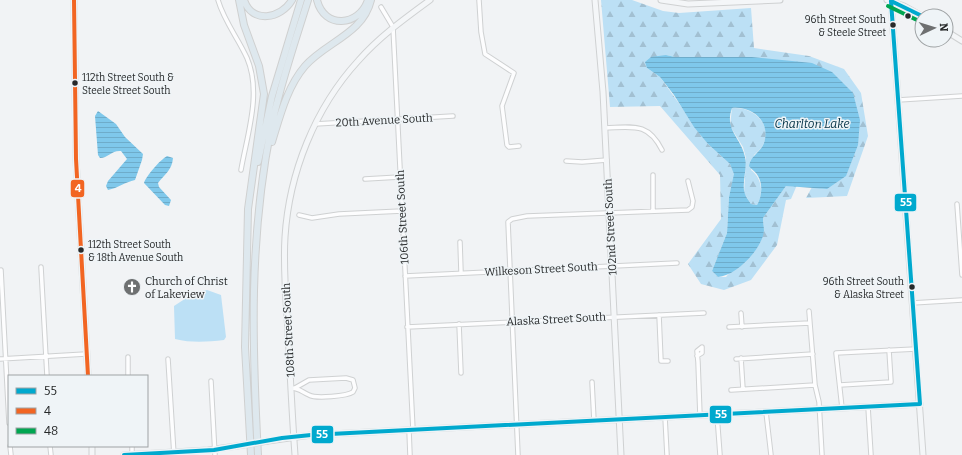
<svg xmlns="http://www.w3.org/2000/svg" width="962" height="455" viewBox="0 0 962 455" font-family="Bitter,serif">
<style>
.green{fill:#bce0f5}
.forest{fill:url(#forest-firs)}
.water{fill:url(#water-rules);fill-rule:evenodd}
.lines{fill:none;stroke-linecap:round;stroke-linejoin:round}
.street-casing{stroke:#cfd1d2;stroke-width:5.5}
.secondary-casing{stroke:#cfd1d2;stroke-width:7}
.highway-casing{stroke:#cfd0d0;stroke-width:8}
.street{stroke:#fdfdfe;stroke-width:3.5}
.secondary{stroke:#f4f6f8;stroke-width:5}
.highway{stroke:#dee8ee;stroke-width:6}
.secondary-bridge-casing{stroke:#cfd1d2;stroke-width:7;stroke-linecap:butt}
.secondary-bridge{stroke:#f4f6f8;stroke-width:5}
.bus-1-casing{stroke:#eff4f7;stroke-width:7}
.bus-2-casing{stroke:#eff4f7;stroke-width:7}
.bus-3-casing{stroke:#eff4f7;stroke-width:7}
.bus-1{stroke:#00a9ce;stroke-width:4}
.bus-2{stroke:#f26522;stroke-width:4}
.bus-3{stroke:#00a651;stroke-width:4}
.bus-dot{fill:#27292a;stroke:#eff4f7;stroke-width:1.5}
.labels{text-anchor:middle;stroke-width:3;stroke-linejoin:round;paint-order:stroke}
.bus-label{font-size:10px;fill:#27292a;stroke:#eff4f7;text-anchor:end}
.street-label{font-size:11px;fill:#27292a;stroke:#eff4f7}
.poi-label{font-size:11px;fill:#27292a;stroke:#eff4f7;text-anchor:start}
.water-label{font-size:12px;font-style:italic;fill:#003044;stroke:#eff4f7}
.line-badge{stroke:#eff4f7;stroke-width:1.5}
.badge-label{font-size:11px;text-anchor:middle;font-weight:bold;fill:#fff}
</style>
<defs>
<pattern id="forest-firs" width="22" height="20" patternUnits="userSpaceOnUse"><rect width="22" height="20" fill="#bce0f5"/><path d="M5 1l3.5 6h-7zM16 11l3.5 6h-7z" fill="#a2c0d2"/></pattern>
<pattern id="water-rules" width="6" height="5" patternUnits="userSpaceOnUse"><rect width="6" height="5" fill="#7fc8eb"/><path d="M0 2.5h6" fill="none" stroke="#6eacca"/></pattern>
</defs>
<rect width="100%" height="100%" fill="#f1f3f5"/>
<!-- green -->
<path class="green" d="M 207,290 L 221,295 L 226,337 L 224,340 C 207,342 191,343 175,339 L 174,306 L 194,293 Z"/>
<!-- forest -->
<path class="forest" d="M 601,0 L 632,0 L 663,11 L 679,13 L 751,8 L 754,48 L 809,56 L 844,69 L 861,93 L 868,136 L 847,196 L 806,198 L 812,187 L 827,189 L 752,57 L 675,57 L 666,55 L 647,68 L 660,77 L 708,144 L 730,164 L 735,174 L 729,197 L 727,233 L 712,271 L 718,277 L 726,277 L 764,232 L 763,218 L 786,186 L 797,185 L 791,199 L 786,200 L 777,245 L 751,280 L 724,290 L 701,284 L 688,264 L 721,219 L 720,175 L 660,106 L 610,107 Z
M 732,108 C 761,106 779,136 754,155 L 751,170 C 762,178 764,194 757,205 L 751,204 L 744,193 L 746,158 L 743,147 L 730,126 Z"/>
<!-- water -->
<path class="water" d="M 666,55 L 675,57 L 752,57 L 812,63 L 832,72 L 853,93 L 860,120 L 858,145 L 846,176 L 827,189 L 786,186 L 763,218 C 763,222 764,227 764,231 C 762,249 736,276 718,277 L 712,271 L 727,233 L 729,197 L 734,174 L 730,164 L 708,144 L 694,127 L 674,95 L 660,77 L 647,68 L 645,62 L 651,57 ZM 732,108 C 752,106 771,121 764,143 C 760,153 751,155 749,166 C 752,170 756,172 758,176 C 763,184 762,197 757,205 L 751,204 C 749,201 746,197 745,194 C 741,183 748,168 745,157 C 741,137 724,130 732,108 Z
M 98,111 L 116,124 L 125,137 L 143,154 L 142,160 L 135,180 C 125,182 118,188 108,190 L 106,186 L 108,181 L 127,159 L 121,151 C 112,150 108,158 100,158 L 98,155 L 95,116 Z
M 167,156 L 173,158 C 172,170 165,174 158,183 L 159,187 L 171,200 L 169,206 L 165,205 L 144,183 C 146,176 160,160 167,156 Z"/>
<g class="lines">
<!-- street casing -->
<g class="street-casing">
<path id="street" d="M 218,0 C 224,21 238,38 247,58 C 262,93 247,135 241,170
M 479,0 L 481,32 L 485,54 L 514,73 L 502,106 L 507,145 L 509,147 L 519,146
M 381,7 L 393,27 L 413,430
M 898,100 L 962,96
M 315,124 L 453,116
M 605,128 C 633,127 648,122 662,150
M 566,161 L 582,162 L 607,160
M 365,179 L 400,177
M 957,204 L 962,275
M 653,211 L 653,175
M 299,215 L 312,218 L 339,214 L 402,211
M 460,242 L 461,272
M 41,267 L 47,376
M 1,270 L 9,423
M 405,276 L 677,263
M 912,303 L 962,300
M 809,311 L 815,385 L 819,402 L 822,455
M 741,313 L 742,327
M 659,315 L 661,361 L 668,361
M 459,324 L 461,373
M 407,327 L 704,313
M 729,327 L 810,323
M 697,356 L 702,353 L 702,347 L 697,351 L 698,362 L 700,416
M 128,357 L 128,376
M 741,358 L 743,389
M 0,359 L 86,354
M 168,359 L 174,455
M 736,359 L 813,354
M 211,381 L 215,455
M 592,382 L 594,421
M 840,385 L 891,382 L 889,350
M 291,388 C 299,388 302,392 309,395 C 316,399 347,396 353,392 L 355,388 L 353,380 L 346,378 L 309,380 L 295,388
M 731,390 L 815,385
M 868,407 L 871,455
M 842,408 L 836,353 L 916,349
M 766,412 L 771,455
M 717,415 L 720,455
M 665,417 L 667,455
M 409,430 L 410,455
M 10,446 L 11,455
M 50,446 L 51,455
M 132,446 L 132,455
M 518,455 L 508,222 L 512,219 L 527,216 L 688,210 L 692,207 L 693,201 L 688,181"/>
</g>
<!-- secondary casing -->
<g class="secondary-casing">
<path id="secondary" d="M 74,0 L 76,159 L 88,376
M 595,0 L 603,92 L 621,455
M 661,0 L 688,4 L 780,0
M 887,0 L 904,6 L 922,16
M 891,0 L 923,455
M 946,31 L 962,41
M 268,441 L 311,435 L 920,404
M 92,446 L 92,455
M 124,455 L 208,450 L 237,446
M 295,455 C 292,414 290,372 288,331 C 286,300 283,268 285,237 C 289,173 315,108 358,61 C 379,37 404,19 430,0"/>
</g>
<!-- highway casing -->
<g class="highway-casing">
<path id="highway" d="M 239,0 L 244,25 L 259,66 L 264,94 L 248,209 L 245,347 L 251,455
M 244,0 C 252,24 281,19 292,0
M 317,0 C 324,29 359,27 368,0
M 272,142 C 280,116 287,87 305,66 C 326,42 363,34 371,0
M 258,162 L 272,96 L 301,0
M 258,455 C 252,343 249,239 271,128 C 280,85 295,42 308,0"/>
</g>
<!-- street -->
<use href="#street" class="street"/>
<!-- secondary -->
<use href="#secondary" class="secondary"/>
<!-- highway -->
<use href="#highway" class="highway"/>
<!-- secondary-bridge casing -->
<g class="secondary-bridge-casing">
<path id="secondary-bridge" d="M 237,446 L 268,441"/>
</g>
<!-- secondary-bridge -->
<use href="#secondary-bridge" class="secondary-bridge"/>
<!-- bus-1 casing -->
<g class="bus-1-casing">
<path id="bus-1" d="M 891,1 L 920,404
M 891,1 L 922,16
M 124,455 L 214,450 L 282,438 L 311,435 L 920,404"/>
</g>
<!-- bus-2 casing -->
<g class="bus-2-casing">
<path id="bus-2" d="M 74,0 L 76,159 L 88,376"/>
</g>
<!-- bus-3 casing -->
<g class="bus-3-casing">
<path id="bus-3" d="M 888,6 L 919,21"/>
</g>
<!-- bus-1 -->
<use href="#bus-1" class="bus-1"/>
<!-- bus-2 -->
<use href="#bus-2" class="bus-2"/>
<!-- bus-3 -->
<use href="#bus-3" class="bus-3"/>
</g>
<!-- icons -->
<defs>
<g id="church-disc" transform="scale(0.9)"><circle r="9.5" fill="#6e7071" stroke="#eff4f7"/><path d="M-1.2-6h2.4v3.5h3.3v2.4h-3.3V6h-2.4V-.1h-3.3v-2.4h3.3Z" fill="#fff"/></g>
</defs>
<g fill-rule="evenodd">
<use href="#church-disc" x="132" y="287"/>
</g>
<!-- markers -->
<g class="bus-dot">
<circle cx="908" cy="16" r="3.5"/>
<circle cx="893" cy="25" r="3.5"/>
<circle cx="75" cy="83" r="3.5"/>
<circle cx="81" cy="250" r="3.5"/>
<circle cx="912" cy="287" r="3.5"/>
</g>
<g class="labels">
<!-- bus labels -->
<g class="bus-label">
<text x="886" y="23">96th Street South<tspan x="886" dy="13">&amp; Steele Street</tspan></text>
<text x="82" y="81" text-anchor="start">112th Street South &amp;<tspan x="82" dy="13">Steele Street South</tspan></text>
<text x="88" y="248" text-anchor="start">112th Street South<tspan x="88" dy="13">&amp; 18th Avenue South</tspan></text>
<text x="904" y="285">96th Street South<tspan x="904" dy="13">&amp; Alaska Street</tspan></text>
</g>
<!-- street labels -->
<g class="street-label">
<text transform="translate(384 120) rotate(-3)" y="4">20th Avenue South</text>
<text transform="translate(402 217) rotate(-93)" y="4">106th Street South</text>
<text transform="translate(610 227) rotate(-93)" y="4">102nd Street South</text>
<text transform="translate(541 269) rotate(-3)" y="4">Wilkeson Street South</text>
<text transform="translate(556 319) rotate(-3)" y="4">Alaska Street South</text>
<text transform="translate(288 330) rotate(-93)" y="4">108th Street South</text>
</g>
<!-- poi labels -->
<g class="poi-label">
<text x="145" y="285">Church of Christ<tspan x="145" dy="13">of Lakeview</tspan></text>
</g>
<!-- water labels -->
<g class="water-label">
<text x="812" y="128">Charlton Lake</text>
</g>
</g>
<g class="line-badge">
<rect x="70" y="179" width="15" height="19" rx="4" fill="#f26522"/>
<rect x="894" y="193" width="23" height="19" rx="4" fill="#00a9ce"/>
<rect x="709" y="405" width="23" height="19" rx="4" fill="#00a9ce"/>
<rect x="311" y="425" width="23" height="19" rx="4" fill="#00a9ce"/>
</g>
<g class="badge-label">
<text x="78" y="192">4</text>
<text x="906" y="206">55</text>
<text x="721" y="418">55</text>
<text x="322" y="438">55</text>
</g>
<!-- legend -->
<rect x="8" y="375" width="140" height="72" fill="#eff4f7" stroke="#9fa3a5"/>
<rect x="16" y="388" width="20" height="6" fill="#00a9ce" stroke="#9fa3a5"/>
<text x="44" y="395" font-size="12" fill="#27292a">55</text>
<rect x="16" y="408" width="20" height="6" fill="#f26522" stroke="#9fa3a5"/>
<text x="44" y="415" font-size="12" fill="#27292a">4</text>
<rect x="16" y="428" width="20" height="6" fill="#00a651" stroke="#9fa3a5"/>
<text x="44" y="435" font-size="12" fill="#27292a">48</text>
<!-- north arrow -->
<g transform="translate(934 28) rotate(86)"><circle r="19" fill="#eff4f7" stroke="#9fa3a5"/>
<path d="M0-3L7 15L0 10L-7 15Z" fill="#6e7071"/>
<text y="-6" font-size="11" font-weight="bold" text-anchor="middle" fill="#27292a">N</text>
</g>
</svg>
